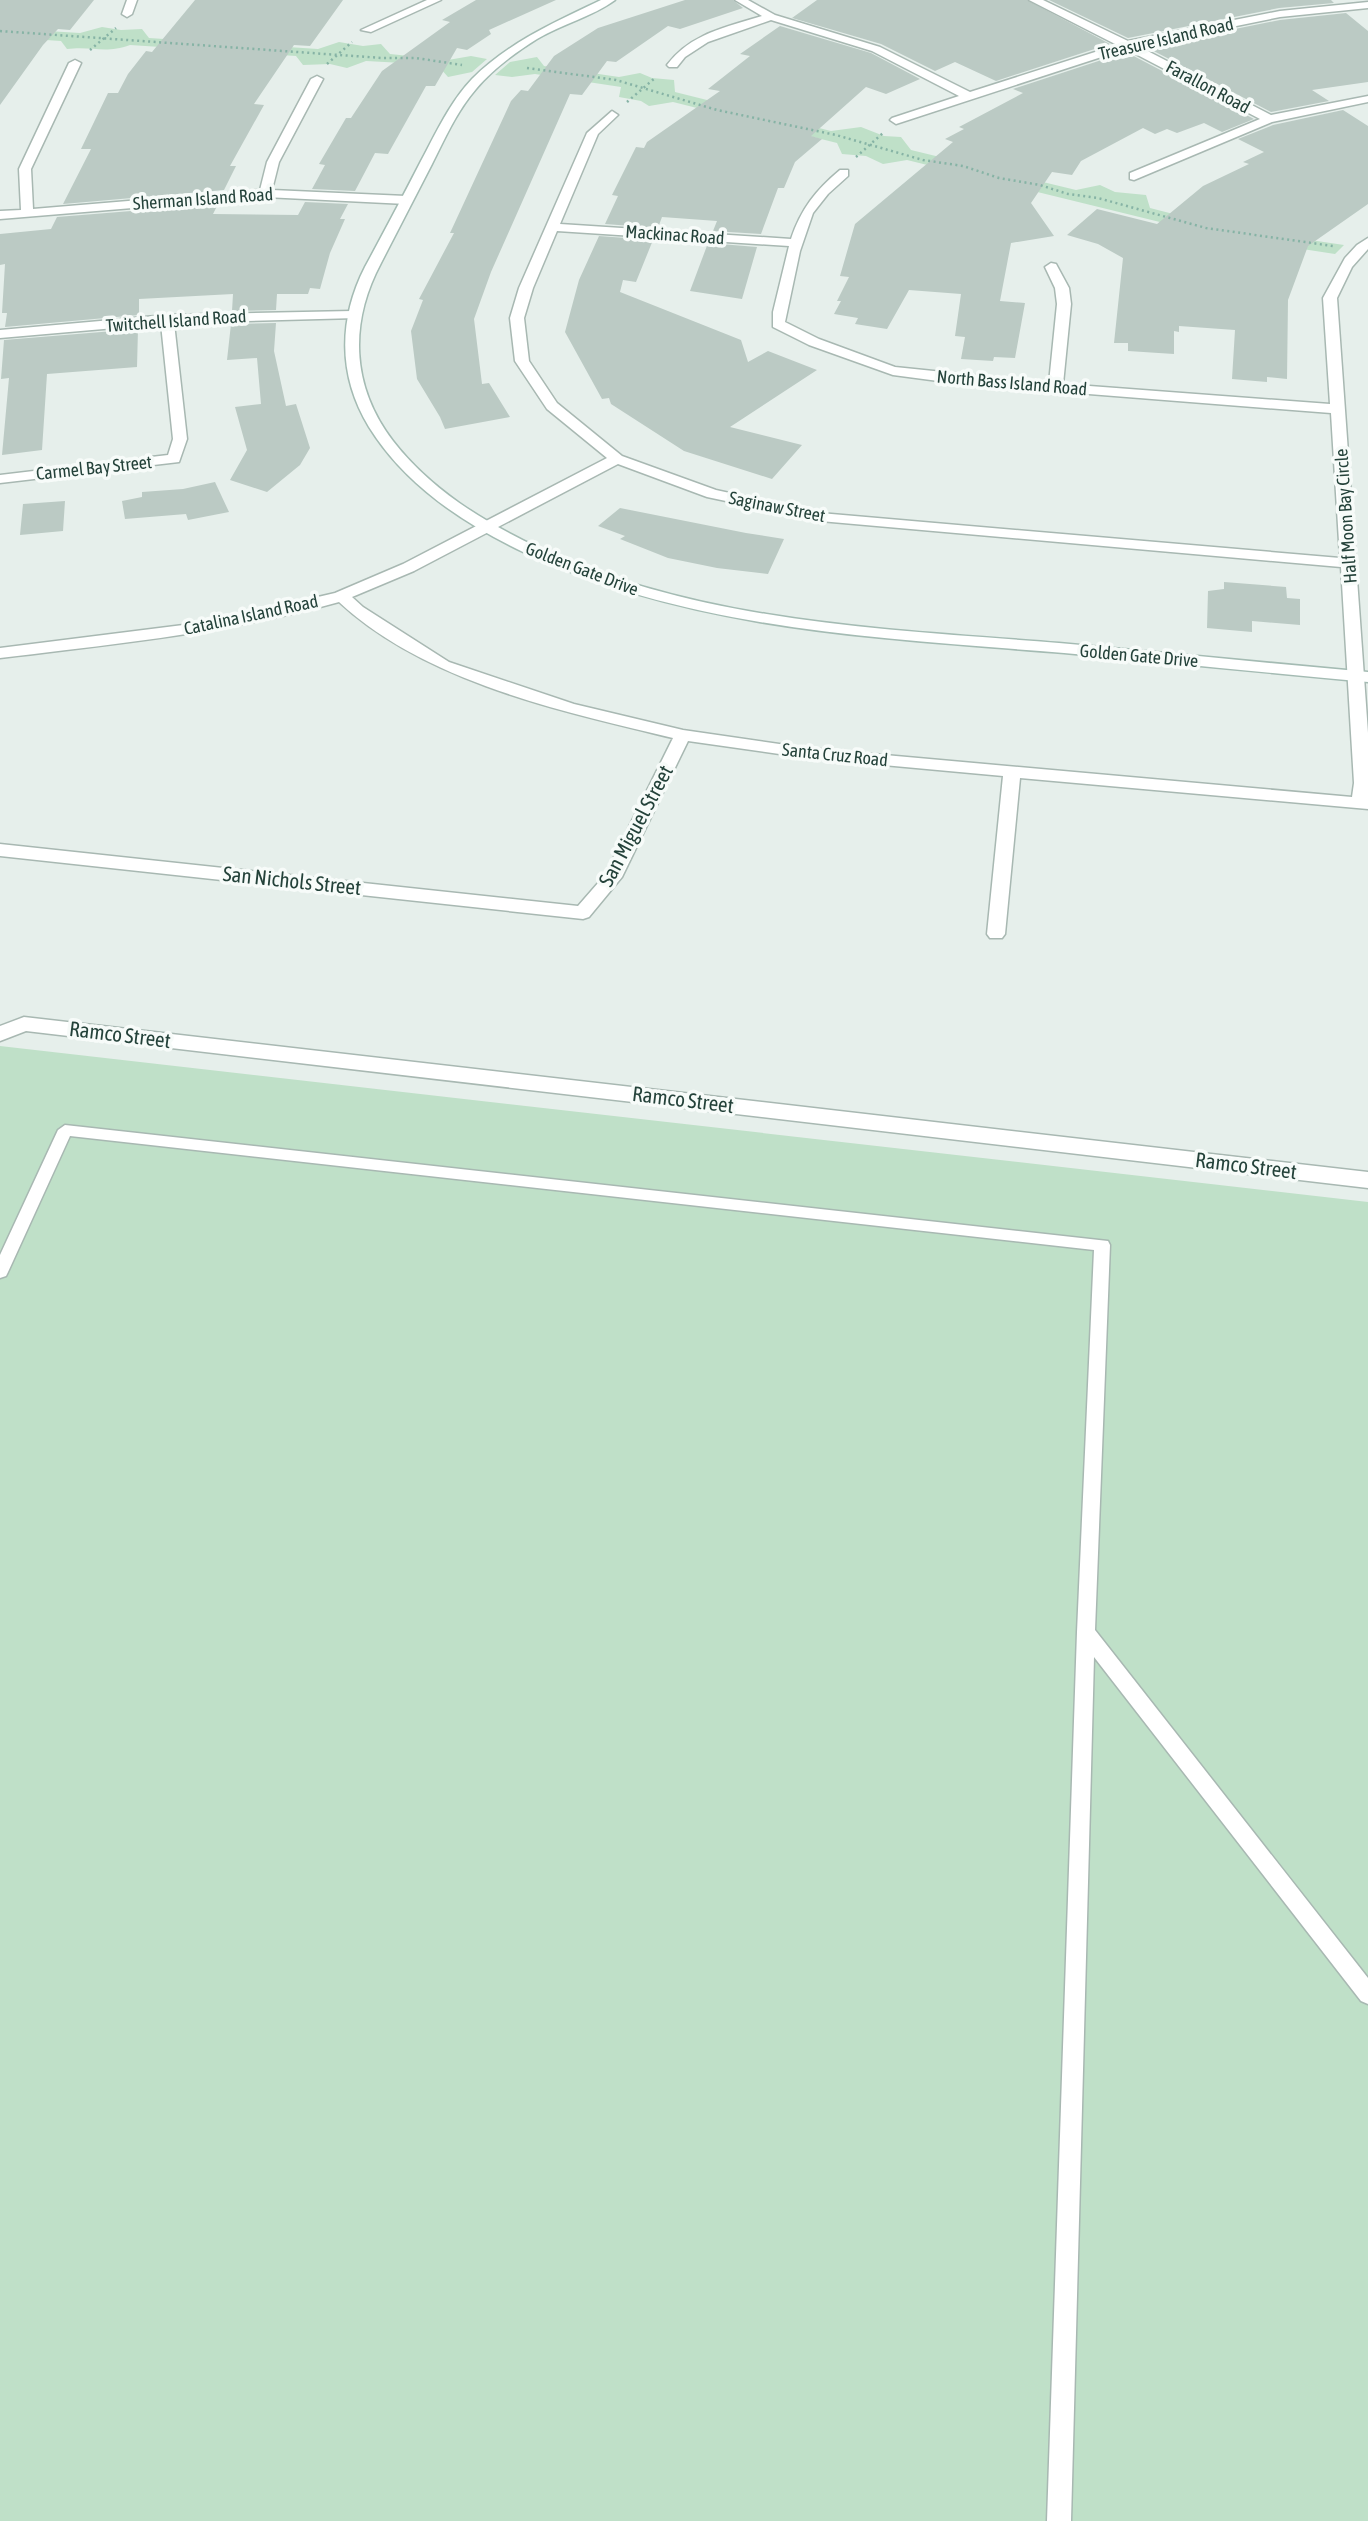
<svg xmlns="http://www.w3.org/2000/svg" width="1368" height="2521" viewBox="0 0 1368 2521" font-family="'Asap Condensed',sans-serif">
<style>
.green{fill:#bfe0c8}
.building{fill:#bbcac4}
.lines{fill:none;stroke-linecap:round;stroke-linejoin:round}
.lane-casing{stroke:#a8b8b2;stroke-width:3}
.street-casing{stroke:#a8b8b2;stroke-width:3}
.secondary-casing{stroke:#a4bbb3;stroke-width:3}
.path{stroke:#86b3a5;stroke-width:2.5;stroke-dasharray:2 3.5;stroke-linecap:butt}
.lane{fill:#fff;fill-rule:evenodd}
.street{fill:#fff;fill-rule:evenodd}
.secondary{fill:#fff;fill-rule:evenodd}
.labels{text-anchor:middle;stroke-width:7;stroke-linejoin:round;paint-order:stroke}
.far-street-label{font-size:18px;fill:#24423a;stroke:#f7fbf9}
.street-label{font-size:21px;fill:#24423a;stroke:#f7fbf9}
</style>
<rect width="100%" height="100%" fill="#e6efeb"/>
<!-- green -->
<path class="green" d="M 102,27 L 121,30 L 142,29 L 149,38 L 318,49 L 339,42 L 363,46 L 381,44 L 390,54 L 448,60 L 471,56 L 487,59 L 472,72 L 448,77 L 440,68 L 421,64 L 366,61 L 347,68 L 330,64 L 303,65 L 296,56 L 130,45 C 105,54 93,46 67,49 L 61,41 L 0,37 L 0,28 L 80,33 Z
M 537,57 L 544,66 L 619,77 L 640,73 L 652,78 L 674,80 L 675,92 L 831,131 L 861,127 L 884,136 L 901,137 L 911,150 L 1076,190 L 1100,185 L 1115,192 L 1146,195 L 1150,208 L 1224,227 L 1344,245 L 1335,254 L 1217,236 L 907,160 L 883,164 L 866,156 L 842,154 L 837,143 L 673,102 L 649,106 L 641,101 L 619,97 L 621,87 L 535,74 L 512,77 L 495,75 L 510,62 Z
M 0,1046 L 1368,1202 L 1368,2521 L 0,2521 Z"/>
<!-- building -->
<path class="building" d="M 0,0 L 94,0 L 70,30 L 58,29 L 43,45 L 0,105 Z
M 195,0 L 343,0 L 310,46 L 294,45 L 254,104 L 264,105 L 230,166 L 236,166 L 224,190 L 63,204 L 91,149 L 81,149 L 108,93 L 118,93 L 128,74 L 146,51 L 152,52 Z
M 476,0 L 556,0 L 489,30 L 491,34 L 467,50 L 457,48 L 435,86 L 426,86 L 388,154 L 375,153 L 355,191 L 312,189 L 325,165 L 319,164 L 346,118 L 351,118 L 382,71 L 450,22 L 442,20 Z
M 685,0 L 733,0 L 743,8 L 680,29 L 668,26 L 616,62 L 607,61 L 582,95 L 570,94 L 491,272 L 474,319 L 482,384 L 489,383 L 510,417 L 445,429 L 440,417 L 417,379 L 411,331 L 423,300 L 419,299 L 454,233 L 450,233 L 511,101 L 521,90 L 528,91 L 554,56 L 598,28 Z
M 817,0 L 1027,0 L 1110,44 L 996,81 L 955,62 L 935,71 L 881,44 L 792,18 Z
M 1049,0 L 1331,0 L 1334,3 L 1279,8 L 1128,38 Z
M 1346,13 L 1368,31 L 1368,82 L 1312,90 L 1329,101 L 1271,112 L 1146,47 L 1280,20 Z
M 780,26 L 871,53 L 920,79 L 886,94 L 866,87 L 811,136 L 822,139 L 795,162 L 784,188 L 778,188 L 761,234 L 713,231 L 717,221 L 662,217 L 658,228 L 605,224 L 618,196 L 612,195 L 636,147 L 644,148 L 647,142 L 720,91 L 708,89 L 750,56 L 740,54 Z
M 1126,52 L 1254,119 L 1222,132 L 1204,123 L 1177,133 L 1167,129 L 1155,134 L 1143,128 L 1081,161 L 1072,175 L 1052,172 L 1031,203 L 1054,236 L 1011,243 L 1000,301 L 1025,303 L 1015,358 L 994,357 L 993,361 L 961,359 L 965,337 L 955,336 L 961,294 L 909,290 L 887,329 L 855,324 L 858,318 L 834,314 L 841,301 L 837,301 L 849,277 L 840,276 L 855,224 L 953,142 L 945,139 L 964,129 L 959,127 L 1023,93 L 1013,89 Z
M 1343,110 L 1368,126 L 1368,204 L 1308,246 L 1288,300 L 1287,379 L 1267,377 L 1267,382 L 1232,379 L 1235,330 L 1179,326 L 1179,332 L 1174,331 L 1174,354 L 1128,351 L 1128,343 L 1114,343 L 1123,258 L 1098,244 L 1067,235 L 1097,209 L 1157,224 L 1203,186 L 1249,164 L 1243,162 L 1264,152 L 1238,139 L 1273,125 Z
M 305,202 L 348,204 L 340,219 L 345,219 L 330,253 L 320,289 L 310,288 L 308,294 L 277,294 L 276,310 L 232,311 L 233,294 L 139,299 L 139,315 L 5,327 L 7,313 L 2,313 L 5,264 L 0,265 L 0,234 L 51,229 L 57,217 L 218,204 L 213,214 L 298,215 Z
M 599,236 L 653,240 L 636,282 L 623,280 L 620,292 L 741,340 L 748,362 L 768,351 L 817,370 L 730,427 L 802,445 L 772,479 L 684,451 L 611,404 L 609,398 L 602,399 L 565,332 L 579,280 Z
M 708,243 L 757,247 L 742,299 L 690,291 Z
M 276,323 L 274,351 L 286,406 L 296,404 L 310,448 L 300,465 L 267,492 L 230,480 L 247,450 L 235,407 L 261,404 L 257,358 L 227,360 L 231,324 Z
M 138,329 L 137,367 L 47,374 L 42,450 L 2,455 L 9,378 L 1,379 L 4,340 Z
M 215,482 L 229,512 L 188,520 L 186,514 L 125,519 L 122,501 L 142,497 L 142,492 L 183,489 Z
M 65,501 L 63,531 L 20,535 L 23,504 Z
M 620,508 L 746,533 L 784,539 L 768,574 L 717,568 L 668,558 L 620,539 L 625,536 L 598,526 Z
M 1224,582 L 1286,587 L 1287,598 L 1300,599 L 1300,625 L 1252,621 L 1252,632 L 1207,628 L 1208,591 L 1224,589 Z"/>
<g class="lines">
<!-- lane casing -->
<g class="lane-casing">
<path id="lane" d="M 65,1125 L 1108,1241 L 1110,1245 L 1095,1630 L 1368,1978 L 1368,2004 L 1361,2001 L 1094,1657 L 1071,2521 L 1047,2521 L 1077,1632 L 1094,1250 L 70,1136 L 8,1272 L 6,1276 L 0,1278 L 0,1255 L 58,1130 Z"/>
</g>
<!-- street casing -->
<g class="street-casing">
<path id="street" d="M 127,0 L 137,0 L 132,14 L 127,17 L 122,14 Z
M 427,0 L 441,0 L 371,32 L 361,30 Z
M 735,0 L 748,0 L 775,15 L 880,47 L 970,92 L 1117,45 L 1029,0 L 1043,0 L 1128,41 L 1280,11 L 1368,2 L 1368,8 L 1280,17 L 1138,46 L 1271,115 L 1368,96 L 1368,102 L 1272,122 L 1134,180 L 1130,179 L 1130,173 L 1260,119 L 1126,49 L 896,124 L 890,120 L 892,118 L 959,96 L 872,51 L 771,20 L 708,42 L 685,57 L 677,67 L 669,67 L 667,65 C 690,34 726,27 762,16 Z
M 75,60 L 81,63 L 31,169 L 33,209 L 260,190 L 267,162 L 311,79 L 317,76 L 323,79 L 279,162 L 272,190 L 406,196 L 412,200 L 406,204 L 265,197 L 0,219 L 0,211 L 21,210 L 19,169 L 69,63 Z
M 612,111 L 618,115 L 598,134 L 560,224 L 791,239 C 801,209 816,190 840,170 L 848,170 L 848,176 L 828,194 L 813,213 L 800,251 L 785,322 L 819,339 L 895,367 L 1049,383 L 1057,304 L 1055,288 L 1045,267 L 1051,263 L 1056,264 L 1069,288 L 1071,304 L 1063,384 L 1330,404 L 1323,298 L 1345,258 L 1357,245 L 1368,238 L 1368,249 L 1352,267 L 1337,298 L 1368,733 L 1368,809 L 1020,778 L 1005,934 L 1002,938 L 990,938 L 987,934 L 1003,776 L 807,758 L 688,741 L 622,877 L 589,917 L 583,919 L 0,856 L 0,844 L 578,906 L 605,875 L 673,738 C 561,711 425,682 339,602 C 228,633 114,644 0,658 L 0,648 L 215,621 L 335,593 L 403,564 L 607,458 L 547,409 L 515,361 L 510,318 L 519,288 L 587,133 ZM 557,231 L 789,246 L 773,312 L 773,327 L 809,345 L 893,375 L 961,384 L 1331,413 L 1340,558 L 820,513 L 716,490 L 622,456 L 557,403 L 529,361 L 524,318 L 533,288 ZM 618,464 L 707,497 L 820,521 L 1341,567 L 1354,783 L 1352,797 L 807,748 L 683,730 L 574,704 L 449,662 L 363,607 L 352,597 L 414,571 Z
M 352,311 L 359,315 L 357,318 L 174,323 L 187,439 L 179,462 L 0,483 L 0,475 L 168,455 L 173,439 L 161,324 L 0,338 L 0,330 L 167,315 Z
M 24,1017 L 1368,1172 L 1368,1188 L 26,1031 L 0,1041 L 0,1026 Z"/>
</g>
<!-- secondary casing -->
<g class="secondary-casing">
<path id="secondary" d="M 601,0 L 615,0 C 592,17 562,24 537,39 C 516,52 492,70 476,89 C 457,111 445,138 432,164 C 415,197 398,230 381,263 C 349,323 351,386 393,441 C 431,490 484,522 539,548 C 702,623 883,629 1059,643 C 1162,652 1265,663 1368,672 L 1368,682 C 1267,673 1165,662 1064,653 C 880,638 693,631 523,552 C 463,523 405,485 369,427 C 338,376 338,320 365,267 C 384,232 403,196 421,161 C 436,133 450,102 472,79 C 509,42 555,22 601,0 Z"/>
</g>
<!-- path -->
<path class="path" d="M 0,31 L 382,58 L 416,58 L 462,65
M 90,50 L 116,28
M 327,64 L 352,42
M 527,68 L 616,80 L 717,110 L 836,135 L 923,160 L 963,166 L 999,178 L 1040,185 L 1068,194 L 1098,198 L 1206,228 L 1333,246
M 627,102 L 655,78
M 856,157 L 883,133"/>
<!-- lane -->
<use href="#lane" class="lane"/>
<!-- street -->
<use href="#street" class="street"/>
<!-- secondary -->
<use href="#secondary" class="secondary"/>
</g>
<g class="labels">
<!-- far-street labels -->
<g class="far-street-label">
<text transform="translate(1166 39) rotate(-13)" y="6">Treasure Island Road</text>
<text transform="translate(1208 87) rotate(28)" y="6">Farallon Road</text>
<text transform="translate(203 199) rotate(-4)" y="6">Sherman Island Road</text>
<text transform="translate(675 235) rotate(4)" y="6">Mackinac Road</text>
<text transform="translate(176 321) rotate(-4)" y="6">Twitchell Island Road</text>
<text transform="translate(1012 383) rotate(5)" y="6">North Bass Island Road</text>
<text transform="translate(94 468) rotate(-6)" y="6">Carmel Bay Street</text>
<text transform="translate(777 507) rotate(11)" y="6">Saginaw Street</text>
<text transform="translate(1346 516) rotate(-94)" y="6">Half Moon Bay Circle</text>
<text transform="translate(582 569) rotate(21)" y="6">Golden Gate Drive</text>
<text transform="translate(251 615) rotate(-12)" y="6">Catalina Island Road</text>
<text transform="translate(1139 656) rotate(5)" y="6">Golden Gate Drive</text>
<text transform="translate(835 755) rotate(6)" y="6">Santa Cruz Road</text>
</g>
<!-- street labels -->
<g class="street-label">
<text transform="translate(636 826) rotate(-62)" y="7">San Miguel Street</text>
<text transform="translate(292 881) rotate(6)" y="7">San Nichols Street</text>
<text transform="translate(120 1035) rotate(7)" y="7">Ramco Street</text>
<text transform="translate(683 1100) rotate(7)" y="7">Ramco Street</text>
<text transform="translate(1246 1166) rotate(7)" y="7">Ramco Street</text>
</g>
</g>
</svg>
